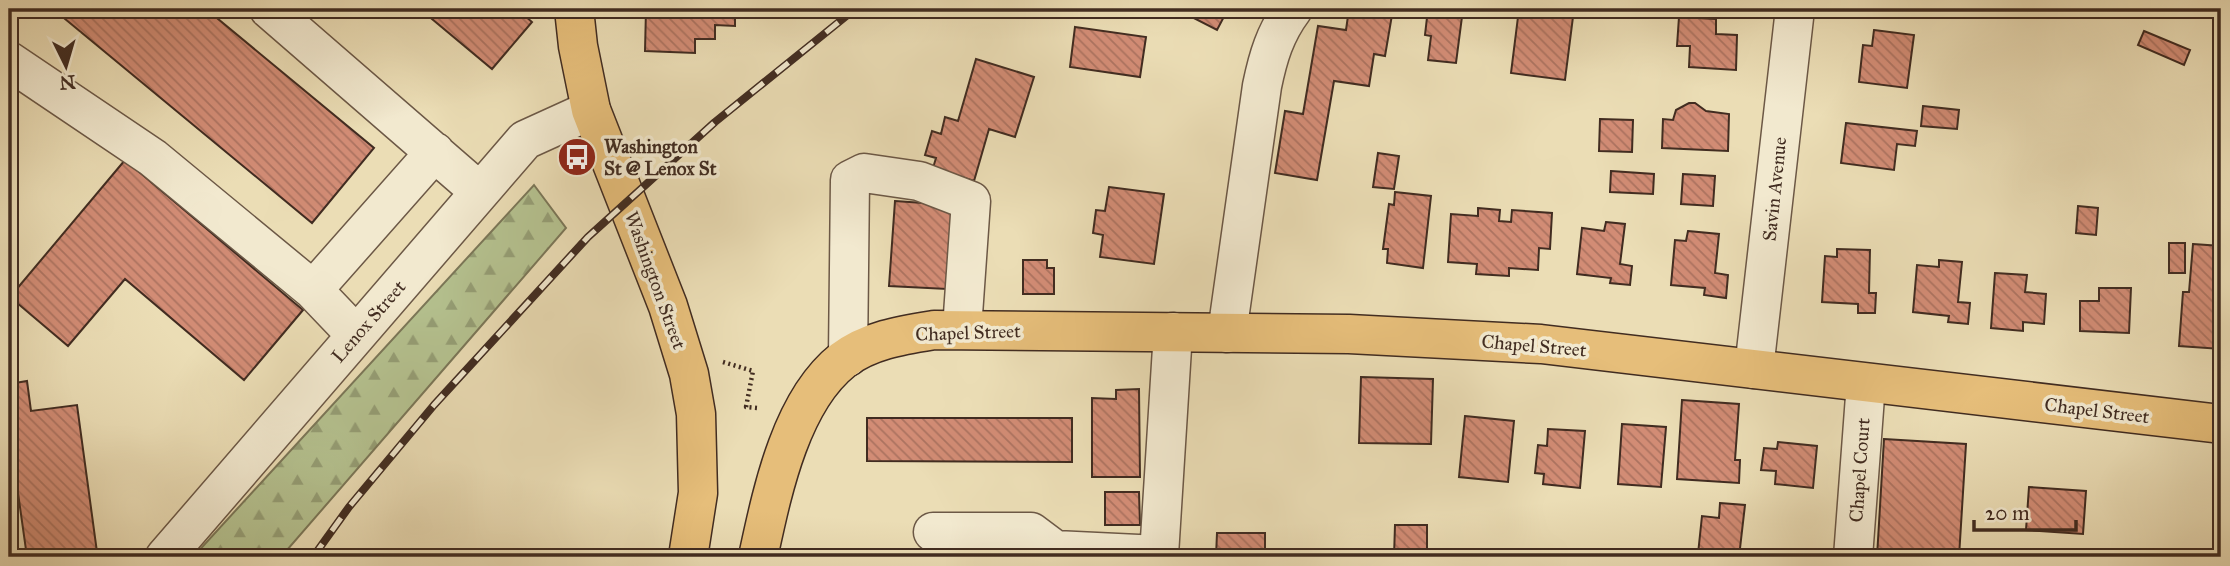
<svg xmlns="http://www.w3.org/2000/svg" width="2230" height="566" viewBox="0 0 2230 566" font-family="'IM FELL Great Primer',serif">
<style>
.forest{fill:url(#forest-firs);stroke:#7b7758;stroke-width:2}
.building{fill:url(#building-back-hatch);stroke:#412c21;stroke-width:2}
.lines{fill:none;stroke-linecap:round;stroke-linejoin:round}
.minor-casing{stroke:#6c5846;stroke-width:41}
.major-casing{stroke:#412c21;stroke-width:41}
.path{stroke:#412c21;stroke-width:4.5;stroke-dasharray:2 3.5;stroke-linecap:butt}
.minor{stroke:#f2e9cf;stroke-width:38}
.major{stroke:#e6be7a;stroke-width:38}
.rail-casing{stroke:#412c21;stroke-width:8}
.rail{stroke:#f2e9cf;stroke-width:5;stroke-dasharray:16;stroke-linecap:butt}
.labels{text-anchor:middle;stroke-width:7;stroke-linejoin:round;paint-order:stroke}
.poi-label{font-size:19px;font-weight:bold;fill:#412c21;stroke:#f2e9cf;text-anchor:start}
.street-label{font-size:19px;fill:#412c21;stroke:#f2e9cf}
</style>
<defs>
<pattern id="forest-firs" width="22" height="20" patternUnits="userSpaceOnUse" patternTransform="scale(1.75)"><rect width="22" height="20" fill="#b5c290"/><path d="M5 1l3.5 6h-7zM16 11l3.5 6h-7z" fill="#959e75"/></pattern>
<pattern id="building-back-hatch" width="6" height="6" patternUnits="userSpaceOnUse" patternTransform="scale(1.75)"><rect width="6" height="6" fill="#d28c75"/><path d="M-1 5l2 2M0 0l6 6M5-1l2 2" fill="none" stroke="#ac7360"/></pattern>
</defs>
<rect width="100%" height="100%" fill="#ebddb5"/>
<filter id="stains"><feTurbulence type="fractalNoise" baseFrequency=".00286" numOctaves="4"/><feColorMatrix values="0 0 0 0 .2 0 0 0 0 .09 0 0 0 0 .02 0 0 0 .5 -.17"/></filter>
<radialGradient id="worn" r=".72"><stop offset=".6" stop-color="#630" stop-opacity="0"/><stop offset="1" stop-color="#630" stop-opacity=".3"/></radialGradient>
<!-- forest -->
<path class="forest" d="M 534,185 L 566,228 L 281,557 L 193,557 Z"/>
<!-- building -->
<path class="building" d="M 53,9 L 206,9 L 374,148 L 312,223 Z
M 420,9 L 517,9 L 532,22 L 492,69 Z
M 646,9 L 735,9 L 735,26 L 715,25 L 715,39 L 695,39 L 695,53 L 645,51 Z
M 1186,9 L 1228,9 L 1217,30 L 1184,13 Z
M 1349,9 L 1393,9 L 1385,56 L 1374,54 L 1369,86 L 1334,81 L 1317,180 L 1275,173 L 1285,111 L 1303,114 L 1318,26 L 1346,30 Z
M 1428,9 L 1463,9 L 1456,63 L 1428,60 L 1431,36 L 1425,35 Z
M 1519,9 L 1574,9 L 1565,80 L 1511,73 Z
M 1679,17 L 1716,19 L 1716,34 L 1737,35 L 1736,70 L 1689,67 L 1690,46 L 1677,46 Z
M 1075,27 L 1146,37 L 1140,77 L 1070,67 Z
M 1874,30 L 1914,35 L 1907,88 L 1859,82 L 1863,45 L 1872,46 Z
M 2144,31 L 2190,50 L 2184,65 L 2138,45 Z
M 976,59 L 1034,77 L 1015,137 L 989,129 L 974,181 L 933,168 L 936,158 L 925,155 L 932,131 L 941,134 L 945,117 L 958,121 Z
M 1689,103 L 1695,103 L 1706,111 L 1729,114 L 1728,151 L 1662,148 L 1663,119 L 1673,120 L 1676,110 Z
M 1923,106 L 1959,110 L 1957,129 L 1921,126 Z
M 1600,119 L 1633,120 L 1632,152 L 1599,151 Z
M 1846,123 L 1917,131 L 1915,146 L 1897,144 L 1894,170 L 1841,163 Z
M 1378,153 L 1399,156 L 1394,189 L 1373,187 Z
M 125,160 L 303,310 L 244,380 L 125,279 L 68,346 L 10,297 Z
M 1611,171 L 1654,174 L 1653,194 L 1610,192 Z
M 1683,174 L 1715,176 L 1713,206 L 1681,204 Z
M 1109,187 L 1164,194 L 1154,264 L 1100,257 L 1103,235 L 1093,233 L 1096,210 L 1105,211 Z
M 1395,192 L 1431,196 L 1423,268 L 1387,263 L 1388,249 L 1383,249 L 1389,204 L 1394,205 Z
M 895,201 L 952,205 L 947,289 L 889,286 Z
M 2078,206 L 2098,208 L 2096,235 L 2076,233 Z
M 1478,208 L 1500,210 L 1499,221 L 1511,222 L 1512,210 L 1552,213 L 1550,249 L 1539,248 L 1538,270 L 1509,268 L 1509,276 L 1476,274 L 1477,264 L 1448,262 L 1451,214 L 1478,216 Z
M 1606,222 L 1625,224 L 1620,264 L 1632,266 L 1630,285 L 1610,283 L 1611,278 L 1577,274 L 1582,228 L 1604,231 Z
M 1688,231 L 1719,234 L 1715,273 L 1728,275 L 1726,298 L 1704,295 L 1705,288 L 1671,285 L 1675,240 L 1686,241 Z
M 2169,243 L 2185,243 L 2185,273 L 2169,273 Z
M 2193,244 L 2221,246 L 2221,349 L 2179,346 L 2183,292 L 2189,292 Z
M 1837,249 L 1870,250 L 1869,293 L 1876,293 L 1875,313 L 1858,313 L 1858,304 L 1822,302 L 1825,256 L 1837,257 Z
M 1023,260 L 1047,260 L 1047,268 L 1054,268 L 1054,294 L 1023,294 Z
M 1939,260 L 1962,262 L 1958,302 L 1970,303 L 1968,324 L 1948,322 L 1949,316 L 1913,312 L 1917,265 L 1939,267 Z
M 1995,273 L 2027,275 L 2025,292 L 2046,294 L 2044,324 L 2023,322 L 2023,331 L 1991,328 Z
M 2099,288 L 2131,288 L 2129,333 L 2080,331 L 2080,301 L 2099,301 Z
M 1361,377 L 1433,379 L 1431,444 L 1359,443 Z
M 27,381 L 31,411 L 77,405 L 97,552 L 95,557 L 27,557 L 9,429 L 9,384 Z
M 1139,389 L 1140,477 L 1092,477 L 1092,398 L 1116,399 L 1116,390 Z
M 1682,400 L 1739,404 L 1735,460 L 1740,460 L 1739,483 L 1677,479 Z
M 1465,416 L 1514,421 L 1508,482 L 1459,477 Z
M 867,418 L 1072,418 L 1072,462 L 867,461 Z
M 1622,424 L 1666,427 L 1661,487 L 1618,484 Z
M 1548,429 L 1585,431 L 1580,488 L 1543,484 L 1544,474 L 1535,473 L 1538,445 L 1547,446 Z
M 1884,439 L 1966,444 L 1959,557 L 1877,557 Z
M 1778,442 L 1817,446 L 1813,488 L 1775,484 L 1776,471 L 1761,470 L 1764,448 L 1777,449 Z
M 2029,487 L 2086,491 L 2083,534 L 2026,530 Z
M 1105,492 L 1139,492 L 1140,525 L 1105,525 Z
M 1720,503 L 1745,505 L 1739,557 L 1698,554 L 1702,516 L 1719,518 Z
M 1395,525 L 1427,525 L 1427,557 L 1394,557 Z
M 1217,533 L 1265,533 L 1265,557 L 1216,557 Z"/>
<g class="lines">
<!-- minor casing -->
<g class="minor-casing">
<path id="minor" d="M 269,9 L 480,192
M 9,61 L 153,158 L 313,290
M 1227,333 L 1262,86 C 1268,57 1275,33 1293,9
M 356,335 L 313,290 L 435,152
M 848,357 L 850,180 L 864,173 L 919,181 L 971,201 L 962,329
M 1754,369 L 1795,9
M 933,532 L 1031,532 L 1055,550 L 1159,555 L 1173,332
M 165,557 L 525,140 L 591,110
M 1853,557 L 1866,383"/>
</g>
<!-- major casing -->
<g class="major-casing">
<path id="major" d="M 574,9 L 578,46 L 591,110 L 668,306 L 689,374 L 696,414 L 698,493 L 688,557
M 758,557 C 772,493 790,402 843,360 C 869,340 903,335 934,330 L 1349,334 L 1541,344 L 2221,424"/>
</g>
<!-- path -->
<path class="path" d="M 723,362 L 753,371 L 746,407 L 757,408"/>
<!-- minor -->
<use href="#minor" class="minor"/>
<!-- major -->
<use href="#major" class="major"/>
<!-- rail casing -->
<g class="rail-casing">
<path id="rail" d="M 313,557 L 349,507 L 434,405 L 588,237 L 715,122 L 855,9"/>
</g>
<!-- rail -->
<use href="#rail" class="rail"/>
</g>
<!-- icons -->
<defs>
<g id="bus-disc" transform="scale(2.0125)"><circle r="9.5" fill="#8f2418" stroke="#f2e9cf"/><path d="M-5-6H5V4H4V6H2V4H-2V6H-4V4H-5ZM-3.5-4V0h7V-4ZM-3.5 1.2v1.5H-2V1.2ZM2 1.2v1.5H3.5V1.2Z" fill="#fff"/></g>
</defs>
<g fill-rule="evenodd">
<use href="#bus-disc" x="577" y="157"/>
</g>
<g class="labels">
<!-- poi labels -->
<g class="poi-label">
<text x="604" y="153">Washington<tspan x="604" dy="22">St @ Lenox St</tspan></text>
</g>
<!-- street labels -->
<g class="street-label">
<text transform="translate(1774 189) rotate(-84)" y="7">Savin Avenue</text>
<text transform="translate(656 280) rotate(70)" y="7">Washington Street</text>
<text transform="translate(368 321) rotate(-49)" y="7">Lenox Street</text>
<text transform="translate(968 332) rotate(-2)" y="7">Chapel Street</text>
<text transform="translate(1534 345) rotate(5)" y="7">Chapel Street</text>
<text transform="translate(2097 410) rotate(7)" y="7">Chapel Street</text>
<text transform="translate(1859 470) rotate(-86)" y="7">Chapel Court</text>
</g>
</g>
<!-- margin -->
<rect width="2230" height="566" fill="none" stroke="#ebddb5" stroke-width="35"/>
<rect x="10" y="10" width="2209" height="545" fill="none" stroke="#412c21" stroke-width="3.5"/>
<rect x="18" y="18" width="2195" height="531" fill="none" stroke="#412c21" stroke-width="2"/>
<!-- north arrow -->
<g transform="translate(66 66) rotate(175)" stroke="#f2e9cf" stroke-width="5" paint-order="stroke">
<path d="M0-5L12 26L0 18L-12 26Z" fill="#412c21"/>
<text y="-10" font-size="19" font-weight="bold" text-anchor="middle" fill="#412c21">N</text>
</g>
<!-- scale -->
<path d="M1974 520v10h102v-10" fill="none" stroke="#412c21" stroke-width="3.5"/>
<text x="1985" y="520" font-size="21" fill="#412c21" stroke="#f2e9cf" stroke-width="5" paint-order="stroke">20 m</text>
<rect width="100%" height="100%" filter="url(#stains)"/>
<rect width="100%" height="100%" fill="url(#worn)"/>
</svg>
